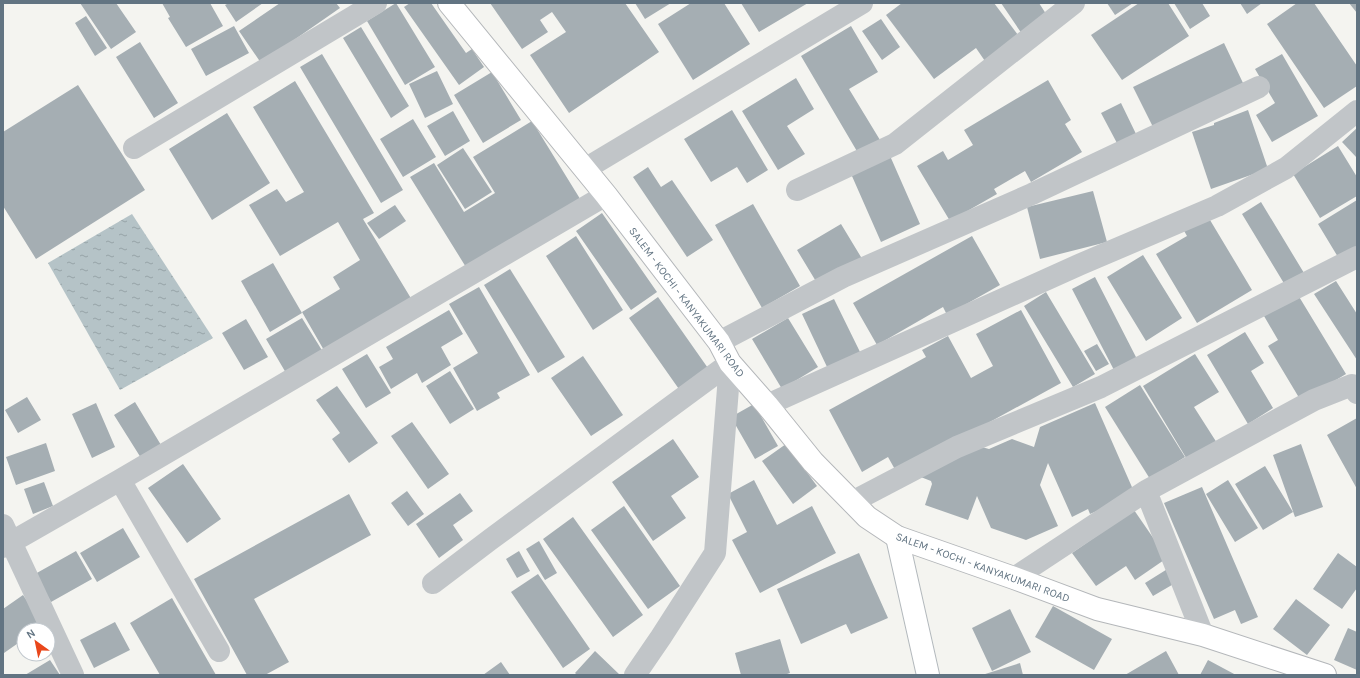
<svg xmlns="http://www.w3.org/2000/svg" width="1360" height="678" viewBox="0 0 1360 678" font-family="Karla,sans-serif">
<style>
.water{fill:url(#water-ripples)}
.building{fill:#a5aeb3}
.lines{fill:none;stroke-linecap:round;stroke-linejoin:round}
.secondary-casing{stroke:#b3b9bd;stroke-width:24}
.trunk-casing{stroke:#b4b7ba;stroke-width:24}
.minor{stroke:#c1c5c8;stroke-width:22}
.secondary{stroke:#fff;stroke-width:22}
.trunk{stroke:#fff;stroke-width:22}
.labels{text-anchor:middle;stroke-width:4;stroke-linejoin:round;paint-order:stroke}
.street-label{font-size:11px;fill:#627482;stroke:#fff}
</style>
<defs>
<pattern id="water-ripples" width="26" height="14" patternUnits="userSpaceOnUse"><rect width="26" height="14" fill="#b5c3c7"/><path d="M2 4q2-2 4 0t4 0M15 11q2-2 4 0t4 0" fill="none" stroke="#97a3a7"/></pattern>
</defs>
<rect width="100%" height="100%" fill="#f4f4f0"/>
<!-- water -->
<path class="water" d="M 132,214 L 213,338 L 120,390 L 48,263 Z"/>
<!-- building -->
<path class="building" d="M 80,3 L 116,3 L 136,32 L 111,49 Z
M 162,3 L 210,3 L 223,26 L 186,47 L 168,18 L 170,17 Z
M 229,3 L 263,3 L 236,22 L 225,5 Z
M 280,3 L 336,3 L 340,8 L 261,63 L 239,31 Z
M 396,3 L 435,67 L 405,85 L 367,21 Z
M 410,3 L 431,3 L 466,53 L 472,49 L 484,67 L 459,85 L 404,7 Z
M 490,3 L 625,3 L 659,52 L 569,113 L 530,55 L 566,32 L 552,12 L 540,20 L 548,32 L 522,49 Z
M 635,3 L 671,3 L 645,19 Z
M 691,3 L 724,3 L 750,44 L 693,80 L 658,24 Z
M 741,3 L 808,3 L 759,32 Z
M 902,3 L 994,3 L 1021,39 L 987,64 L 976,48 L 934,79 L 886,15 Z
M 1001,3 L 1039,3 L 1048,17 L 1022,34 Z
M 1107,3 L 1133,3 L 1115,15 Z
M 1139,3 L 1168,3 L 1189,36 L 1122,80 L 1091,35 Z
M 1174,3 L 1202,3 L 1210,16 L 1190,29 Z
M 1240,3 L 1262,3 L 1247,14 Z
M 1297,3 L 1314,3 L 1357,66 L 1357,86 L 1324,108 L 1267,24 Z
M 1349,3 L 1357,3 L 1357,13 Z
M 86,16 L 107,48 L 95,56 L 75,23 Z
M 881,19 L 900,47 L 882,60 L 862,31 Z
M 234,26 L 249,53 L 206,76 L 191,49 Z
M 851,26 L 878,72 L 849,89 L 880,140 L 858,153 L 801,56 Z
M 361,27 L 409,106 L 391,118 L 343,38 Z
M 140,42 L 178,103 L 154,118 L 116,57 Z
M 1224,43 L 1243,83 L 1153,127 L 1133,87 Z
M 322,54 L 403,190 L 381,203 L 300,67 Z
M 1282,54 L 1318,116 L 1272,142 L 1256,115 L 1275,103 L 1255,69 Z
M 437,71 L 453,104 L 425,118 L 409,84 Z
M 492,72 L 521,120 L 483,143 L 454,95 Z
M 796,78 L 814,109 L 787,126 L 805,154 L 778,170 L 742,111 Z
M 1048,80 L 1071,120 L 1065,124 L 1082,152 L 1031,182 L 1025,171 L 994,189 L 997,194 L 950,221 L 917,166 L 943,151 L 948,160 L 973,145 L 964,130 Z
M 295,81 L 374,213 L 363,219 L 412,300 L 325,352 L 302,312 L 340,289 L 333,277 L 360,260 L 338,222 L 280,256 L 249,205 L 277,189 L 286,202 L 304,192 L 253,107 Z
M 78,85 L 145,190 L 36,259 L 3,206 L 3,132 Z
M 1121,103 L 1137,136 L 1118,145 L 1101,113 Z
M 732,110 L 768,170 L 747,183 L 737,167 L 711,182 L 684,139 Z
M 1248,110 L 1268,169 L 1211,189 L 1192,132 L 1214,125 L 1214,123 Z
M 453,111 L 470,141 L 445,156 L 427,126 Z
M 227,113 L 270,183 L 212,220 L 169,149 Z
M 413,119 L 436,157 L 403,177 L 380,139 Z
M 532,121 L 582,202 L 469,272 L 410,177 L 434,163 L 464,212 L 495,193 L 473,157 Z
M 1357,128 L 1357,158 L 1342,142 Z
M 1338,146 L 1357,177 L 1357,196 L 1320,218 L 1293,174 Z
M 463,148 L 492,192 L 465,209 L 437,165 Z
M 887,149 L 920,224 L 881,242 L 848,167 Z
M 648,167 L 661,187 L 672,180 L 713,240 L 687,257 L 633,177 Z
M 1093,191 L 1107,242 L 1040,259 L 1027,207 Z
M 1357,200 L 1357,253 L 1341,262 L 1318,224 Z
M 1261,202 L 1304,273 L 1285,285 L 1242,214 Z
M 753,204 L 800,286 L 762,308 L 715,225 Z
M 395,205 L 406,221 L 379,239 L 367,223 Z
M 602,213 L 657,292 L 631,310 L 576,231 Z
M 1207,215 L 1252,290 L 1197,323 L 1156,254 L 1187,236 L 1183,229 Z
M 841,224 L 864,262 L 820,288 L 797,250 Z
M 576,236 L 623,310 L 593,330 L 546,256 Z
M 972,236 L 1000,285 L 947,315 L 943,307 L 877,345 L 853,303 Z
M 1143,255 L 1182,318 L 1146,341 L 1107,277 Z
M 273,263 L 302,313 L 270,332 L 241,281 Z
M 510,269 L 565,357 L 538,373 L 484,285 Z
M 1095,277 L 1138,361 L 1115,372 L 1072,289 Z
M 1336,281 L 1357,314 L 1357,360 L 1314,294 Z
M 479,287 L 530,375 L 497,393 L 500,398 L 477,411 L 453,368 L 478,353 L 449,304 Z
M 1046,292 L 1095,374 L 1073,387 L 1024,306 Z
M 1298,295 L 1346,374 L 1301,401 L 1268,346 L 1278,340 L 1264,316 Z
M 658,297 L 710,371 L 681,392 L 629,318 Z
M 834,299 L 861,354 L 828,369 L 802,314 Z
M 449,310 L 463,334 L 441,347 L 451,365 L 422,383 L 417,373 L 391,389 L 379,367 L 393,359 L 386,347 Z
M 1021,310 L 1061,383 L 897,473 L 888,457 L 862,472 L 829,410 L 926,357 L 922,350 L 948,336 L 971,378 L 993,366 L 976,334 Z
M 302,318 L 323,352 L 286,373 L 266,339 Z
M 788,318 L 818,367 L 782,389 L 752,339 Z
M 246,319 L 268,357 L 244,370 L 222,333 Z
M 1245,332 L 1264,363 L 1251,371 L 1273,408 L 1248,424 L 1207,355 Z
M 1097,344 L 1109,364 L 1096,371 L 1084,351 Z
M 367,354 L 391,393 L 366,408 L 342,369 Z
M 1195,354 L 1219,392 L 1194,407 L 1217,443 L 1188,461 L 1143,386 Z
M 583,356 L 623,415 L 591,436 L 551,378 Z
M 450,371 L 474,409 L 450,424 L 426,386 Z
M 1140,385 L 1185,457 L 1150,479 L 1105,407 Z
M 337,386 L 378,443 L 349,463 L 332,439 L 340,433 L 316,400 Z
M 27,397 L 41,420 L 18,433 L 5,410 Z
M 135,402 L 161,445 L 141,458 L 114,415 Z
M 96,403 L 115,447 L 92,458 L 72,414 Z
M 1095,403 L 1135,494 L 1090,514 L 1088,509 L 1072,517 L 1048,463 L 1040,485 L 1058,526 L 1026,540 L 991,528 L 977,496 L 968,520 L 925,505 L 932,484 L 931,481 L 913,474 L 978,446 L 989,449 L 1012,439 L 1034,447 L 1040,427 Z
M 754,404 L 778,446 L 755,459 L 731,417 Z
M 1357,418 L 1357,489 L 1327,435 Z
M 412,422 L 449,474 L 428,489 L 391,436 Z
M 673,439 L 699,477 L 671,496 L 686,518 L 653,541 L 612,482 Z
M 46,443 L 55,471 L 16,485 L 6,457 Z
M 786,444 L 817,486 L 793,504 L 762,461 Z
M 1301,444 L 1323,507 L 1295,517 L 1273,455 Z
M 183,464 L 221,519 L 187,543 L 148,488 Z
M 1265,466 L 1293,512 L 1263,530 L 1235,484 Z
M 754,480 L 777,525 L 812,506 L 836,553 L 760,593 L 732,540 L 747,532 L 728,494 Z
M 1228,480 L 1258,528 L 1235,542 L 1206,494 Z
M 44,482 L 53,506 L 33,514 L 24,489 Z
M 1202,487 L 1258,617 L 1241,624 L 1235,610 L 1214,619 L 1164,503 Z
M 407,491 L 424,514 L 408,526 L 391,503 Z
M 460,493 L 473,511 L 453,525 L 463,540 L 439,558 L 416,524 Z
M 349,494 L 371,535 L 254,599 L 289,662 L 265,675 L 247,675 L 194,579 Z
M 624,506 L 680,586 L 648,609 L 591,530 Z
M 1134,510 L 1167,558 L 1135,580 L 1126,566 L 1096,586 L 1072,553 Z
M 573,517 L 643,615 L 613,637 L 543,539 Z
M 123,528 L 140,557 L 97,582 L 80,553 Z
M 539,541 L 557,573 L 545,580 L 526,549 Z
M 76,551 L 92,579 L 51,602 L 35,574 Z
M 519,551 L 530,571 L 517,578 L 506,559 Z
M 859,553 L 888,618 L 851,634 L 846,624 L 801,644 L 777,589 Z
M 1338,553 L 1357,567 L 1357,588 L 1342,609 L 1313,589 Z
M 1169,568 L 1177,582 L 1153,596 L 1145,583 Z
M 538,574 L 590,649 L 563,668 L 511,592 Z
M 23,595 L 44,625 L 37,630 L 24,630 L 24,639 L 4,653 L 3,651 L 3,609 Z
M 172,598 L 216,675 L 160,675 L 130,623 Z
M 1296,599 L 1330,625 L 1307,655 L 1273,629 Z
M 1053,606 L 1112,639 L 1094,670 L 1035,637 Z
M 1010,609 L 1031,652 L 992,671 L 972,628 Z
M 115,622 L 130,650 L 94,668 L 80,640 Z
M 1348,628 L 1357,632 L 1357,670 L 1334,660 Z
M 780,639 L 790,673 L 784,675 L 741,675 L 735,653 Z
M 595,651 L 620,675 L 577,675 L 575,673 Z
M 1166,651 L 1179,675 L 1125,675 Z
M 50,660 L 60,675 L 25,675 Z
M 1208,660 L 1236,675 L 1200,675 Z
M 501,662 L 510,675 L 483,675 Z
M 1020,663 L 1023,675 L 982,675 Z"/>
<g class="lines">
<!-- secondary casing -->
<g class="secondary-casing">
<path id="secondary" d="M 897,537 L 928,675"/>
</g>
<!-- trunk casing -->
<g class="trunk-casing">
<path id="trunk" d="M 449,3 L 606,195 L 719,342 L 730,363 L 767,405 L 813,462 L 867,517 L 897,537 L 1014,578 L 1097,609 L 1203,635 L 1325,675"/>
</g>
<!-- minor -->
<path class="minor" d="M 134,148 L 376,3
M 585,169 L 862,3
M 797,190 L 895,144 L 1074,3
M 719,342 L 843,277 L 1032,194 L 1259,87
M 767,405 L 1081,264 L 1217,206 L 1286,168 L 1357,111
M 120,480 L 219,651
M 852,502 L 957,447 L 1101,387 L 1357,257
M 3,525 L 73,675
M 3,547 L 120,480 L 606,195
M 1014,578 L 1146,491
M 433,583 L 491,539 L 730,363
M 1203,635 L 1146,491 L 1314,400 L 1352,385 L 1357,393
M 635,675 L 661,637 L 715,553 L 730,363"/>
<!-- secondary -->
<use href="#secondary" class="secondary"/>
<!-- trunk -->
<use href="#trunk" class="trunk"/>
</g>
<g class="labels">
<!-- street labels -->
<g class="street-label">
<text transform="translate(687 302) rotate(53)" y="4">SALEM - KOCHI - KANYAKUMARI ROAD</text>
<text transform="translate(983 567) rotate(20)" y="4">SALEM - KOCHI - KANYAKUMARI ROAD</text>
</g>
</g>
<!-- border -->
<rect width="1360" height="678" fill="none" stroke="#627482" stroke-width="8"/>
<!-- north arrow -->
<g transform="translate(36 642) rotate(327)"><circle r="19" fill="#ffffff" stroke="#c0c7cd"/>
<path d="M0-3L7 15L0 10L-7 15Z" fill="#e9471b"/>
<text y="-6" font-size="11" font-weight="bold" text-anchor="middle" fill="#627482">N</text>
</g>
</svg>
